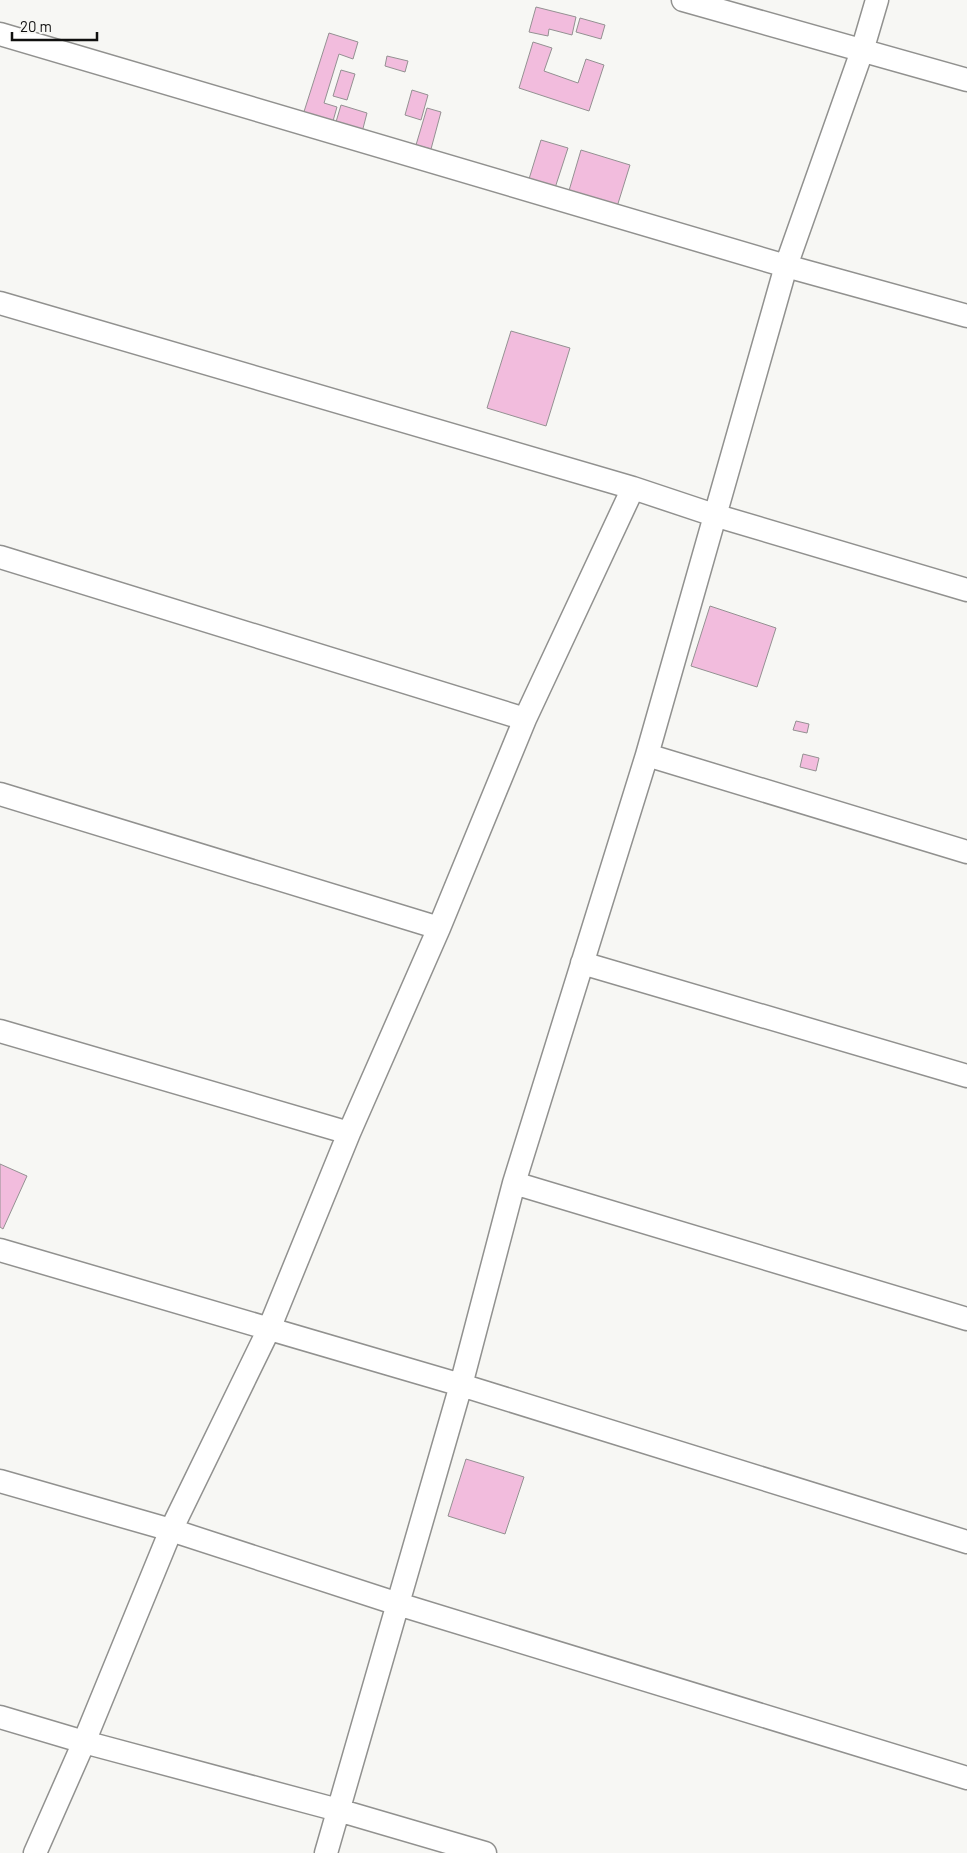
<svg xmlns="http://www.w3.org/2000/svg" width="967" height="1853" viewBox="0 0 967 1853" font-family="Barlow,sans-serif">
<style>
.building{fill:#f2bcdd;stroke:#949192}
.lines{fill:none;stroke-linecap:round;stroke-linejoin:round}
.street-casing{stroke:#91918f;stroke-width:25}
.street{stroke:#fff;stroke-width:22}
</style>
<rect width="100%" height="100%" fill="#f7f7f4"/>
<!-- building -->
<path class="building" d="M 536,7 L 576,17 L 572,35 L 549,29 L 548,36 L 529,32 Z
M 580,18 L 605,25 L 601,39 L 576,32 Z
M 329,33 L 358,42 L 353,59 L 339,54 L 324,103 L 337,107 L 331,128 L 302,118 Z
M 533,42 L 552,48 L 544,71 L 578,83 L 586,59 L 604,65 L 589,111 L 519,88 Z
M 387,56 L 408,61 L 405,72 L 385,66 Z
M 341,70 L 355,74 L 347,100 L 333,96 Z
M 412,90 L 428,95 L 421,120 L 405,115 Z
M 341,105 L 367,113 L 360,140 L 333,132 Z
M 427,108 L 441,112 L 431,149 L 416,145 Z
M 541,140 L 568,148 L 555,188 L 529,179 Z
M 581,150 L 630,165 L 616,210 L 568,194 Z
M 511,331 L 570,348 L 546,426 L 487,408 Z
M 710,606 L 776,628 L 757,687 L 691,666 Z
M 796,721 L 809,724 L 807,733 L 793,730 Z
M 803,754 L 819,758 L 816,771 L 800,767 Z
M 0,1164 L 27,1176 L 3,1229 L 0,1227 Z
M 466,1459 L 524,1477 L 505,1534 L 448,1516 Z"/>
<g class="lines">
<!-- street casing -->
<g class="street-casing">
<path id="street" d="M 683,0 L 967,80
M 0,34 L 786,266 L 967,316
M 0,303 L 633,488 L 714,515 L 967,590
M 0,557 L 525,719
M 647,755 L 967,852
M 0,794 L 439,928
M 582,963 L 967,1076
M 0,1031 L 349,1133
M 514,1183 L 967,1319
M 0,1250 L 461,1385 L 967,1542
M 0,1481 L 171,1530 L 398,1604 L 967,1778
M 0,1717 L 84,1742 L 338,1810 L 485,1853
M 35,1853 L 84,1742 L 171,1530 L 269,1329 L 349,1133 L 439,928 L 525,719 L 633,488
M 326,1853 L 461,1385 L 514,1183 L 647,755 L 786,266 L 862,51 L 877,0"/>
</g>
<!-- street -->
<use href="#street" class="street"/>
</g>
<!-- scale -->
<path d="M12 32v8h85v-8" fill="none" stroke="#10100f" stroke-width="2.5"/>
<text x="20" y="32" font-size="15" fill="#10100f" stroke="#f7f7f4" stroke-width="4" paint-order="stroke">20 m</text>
</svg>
